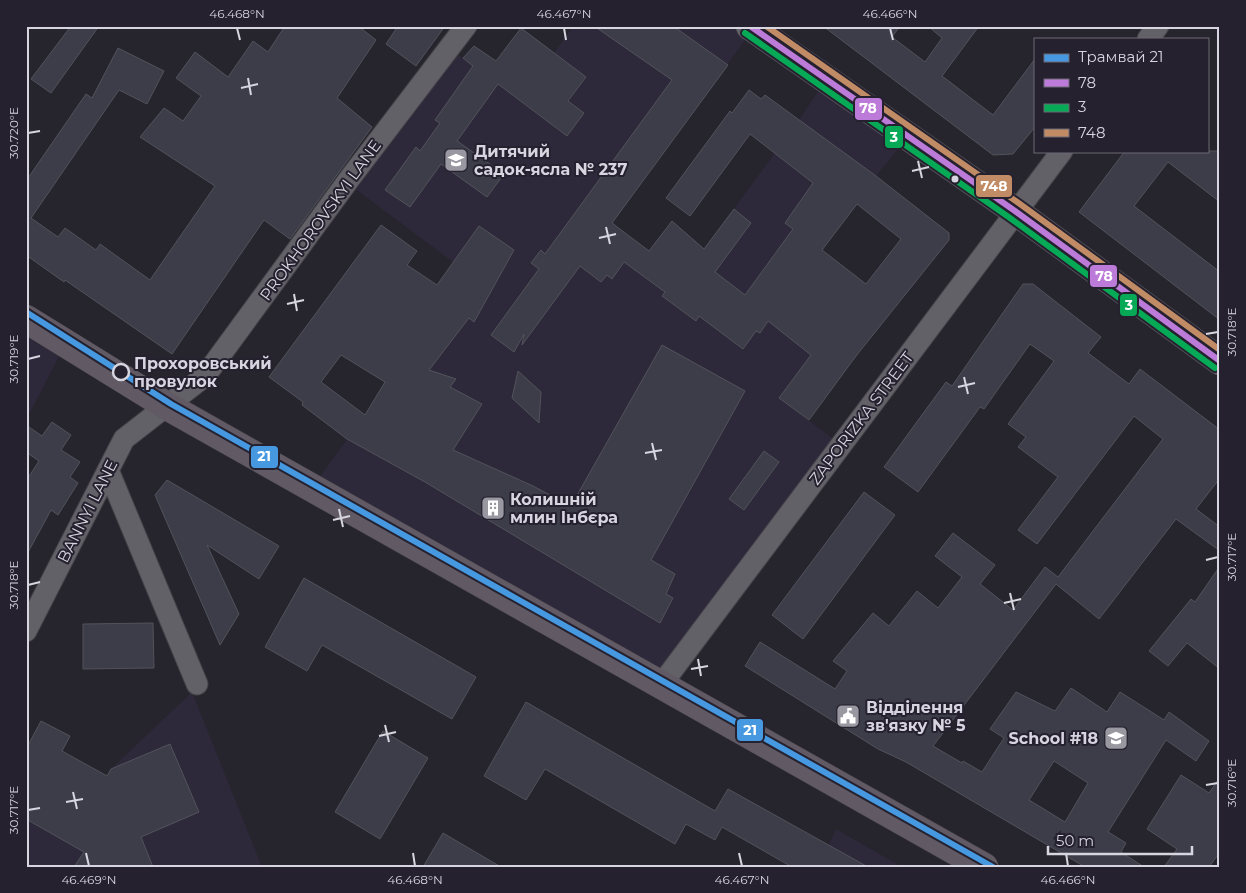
<svg xmlns="http://www.w3.org/2000/svg" width="1246" height="893" viewBox="0 0 1246 893" font-family="Montserrat,sans-serif">
<style>
.built{fill:#2e283b}
.building{fill:#3c3d49;stroke:#52535a;fill-rule:evenodd}
.lines{fill:none;stroke-linecap:round;stroke-linejoin:round}
.street-casing{stroke:#444248;stroke-width:23}
.secondary-casing{stroke:#444248;stroke-width:29}
.primary-casing{stroke:#444248;stroke-width:29}
.street{stroke:#626167;stroke-width:21}
.secondary{stroke:#626167;stroke-width:28}
.primary{stroke:#615a65;stroke-width:28}
.bus-1-casing{stroke:#25212f;stroke-width:10}
.bus-2-casing{stroke:#25212f;stroke-width:10}
.bus-3-casing{stroke:#25212f;stroke-width:10}
.bus-1{stroke:#bd7bd9;stroke-width:6}
.bus-2{stroke:#06aa56;stroke-width:6}
.bus-3{stroke:#c18c65;stroke-width:6}
.tram-1-casing{stroke:#25212f;stroke-width:10}
.tram-1{stroke:#4699e1;stroke-width:6}
.ticks{fill:none;stroke:#d7d5df;stroke-width:2}
.bus-dot{fill:#d7d5df;stroke:#25212f;stroke-width:2}
.stop-dot{fill:#25212f;stroke:#d7d5df;stroke-width:2.5}
.labels{text-anchor:middle;stroke-width:4;stroke-linejoin:round;paint-order:stroke}
.poi-label{font-size:16px;font-weight:bold;fill:#d7d5df;stroke:#25212f;text-anchor:start}
.street-label{font-size:16px;fill:#d7d5df;stroke:#25212f}
.stop-label{font-size:16px;font-weight:bold;fill:#d7d5df;stroke:#25212f;text-anchor:start}
.line-badge{stroke:#25212f;stroke-width:2}
.badge-label{font-size:14px;text-anchor:middle;font-weight:bold;fill:#fff}
.neatline{fill:none;stroke:#d7d5df;stroke-width:2}
.ticks-label{font-size:12px;text-anchor:middle;fill:#d7d5df}
</style>
<rect width="100%" height="100%" fill="#26242c"/>
<!-- built -->
<path class="built" d="M 573,26 L 748,26 L 753,29 L 612,223 L 684,277 L 799,120 L 825,81 L 907,138 L 876,176 L 784,301 L 807,351 L 811,355 L 779,398 L 840,444 L 663,679 L 313,486 L 365,415 L 385,382 L 449,295 L 437,285 L 453,262 L 350,185 L 455,54 L 463,58 L 567,136 L 584,113 L 569,101 L 586,77 L 554,53 Z
M 26,322 L 64,347 L 26,420 Z
M 192,692 L 262,867 L 26,867 L 26,788 L 83,818 L 112,768 Z
M 836,829 L 902,867 L 819,867 Z"/>
<!-- building -->
<path class="building" d="M 71,26 L 99,26 L 51,93 L 31,79 Z
M 285,26 L 358,26 L 376,40 L 337,98 L 372,127 L 290,239 L 264,220 L 172,354 L 65,280 L 64,282 L 26,255 L 26,181 L 86,94 L 92,98 L 118,48 L 164,71 L 147,104 L 119,90 L 31,218 L 58,237 L 65,228 L 96,250 L 100,244 L 150,280 L 215,186 L 140,137 L 164,108 L 183,121 L 201,96 L 176,78 L 195,52 L 228,77 L 253,41 L 268,52 Z
M 398,26 L 445,26 L 416,66 L 386,44 Z
M 594,26 L 673,26 L 728,65 L 612,223 L 649,251 L 672,221 L 704,249 L 734,209 L 751,223 L 715,272 L 745,295 L 793,229 L 785,223 L 813,183 L 750,134 L 690,216 L 666,198 L 730,111 L 732,113 L 749,90 L 761,99 L 765,95 L 876,176 L 949,233 L 949,240 L 856,356 L 809,420 L 779,398 L 811,355 L 768,321 L 760,333 L 756,331 L 743,349 L 699,316 L 696,321 L 662,296 L 665,292 L 624,262 L 612,279 L 607,275 L 601,282 L 580,266 L 522,345 L 524,334 L 514,352 L 491,335 L 539,269 L 531,263 L 541,250 L 545,254 L 672,80 ZM 857,204 L 901,239 L 866,284 L 822,250 Z
M 823,26 L 900,26 L 892,37 L 925,62 L 942,38 L 928,26 L 979,26 L 942,76 L 993,115 L 1035,59 L 1035,127 L 1013,154 L 993,155 Z
M 521,28 L 586,77 L 568,101 L 584,113 L 567,136 L 498,84 L 457,141 L 504,174 L 487,197 L 441,164 L 410,207 L 385,190 L 416,147 L 420,151 L 440,123 L 435,120 L 473,66 L 463,58 L 474,46 L 496,61 Z
M 1125,151 L 1220,151 L 1220,202 L 1168,162 L 1134,206 L 1220,272 L 1220,320 L 1079,212 Z
M 381,225 L 417,251 L 407,265 L 437,285 L 479,226 L 514,250 L 474,322 L 469,318 L 429,370 L 456,379 L 450,387 L 482,404 L 453,450 L 533,486 L 571,506 L 662,345 L 745,391 L 651,560 L 675,574 L 666,594 L 673,598 L 660,623 L 425,482 L 347,439 L 302,405 L 303,402 L 269,377 ZM 341,355 L 385,382 L 365,415 L 321,382 Z
M 1023,284 L 1033,284 L 1101,337 L 1088,353 L 1129,384 L 1140,369 L 1220,430 L 1220,478 L 1196,509 L 1220,527 L 1220,551 L 1176,519 L 1099,619 L 1056,584 L 933,746 L 962,763 L 963,761 L 982,772 L 1004,738 L 990,729 L 1016,692 L 1055,711 L 1071,688 L 1107,712 L 1120,692 L 1164,720 L 1169,712 L 1209,741 L 1196,761 L 1166,740 L 1108,832 L 1126,843 L 1121,852 L 1144,867 L 1085,867 L 906,762 L 878,749 L 745,666 L 760,642 L 835,689 L 847,671 L 833,661 L 873,613 L 889,626 L 917,591 L 938,608 L 962,577 L 935,556 L 953,533 L 995,565 L 980,584 L 1013,610 L 1045,567 L 1058,577 L 1163,439 L 1134,416 L 1037,544 L 1018,530 L 1058,477 L 1018,447 L 1026,437 L 1008,424 L 1054,361 L 1030,344 L 984,409 L 980,407 L 918,492 L 884,467 L 946,382 L 952,386 ZM 1054,761 L 1088,783 L 1065,822 L 1029,800 Z
M 518,371 L 541,392 L 539,423 L 512,398 Z
M 52,422 L 71,435 L 61,450 L 80,462 L 70,477 L 78,483 L 58,515 L 51,510 L 26,556 L 26,481 L 39,461 L 26,452 L 26,425 L 42,436 Z
M 764,451 L 779,462 L 744,510 L 729,499 Z
M 167,480 L 279,546 L 259,579 L 207,545 L 239,614 L 220,645 L 155,495 Z
M 864,492 L 895,515 L 803,639 L 772,615 Z
M 1220,566 L 1220,669 L 1187,643 L 1168,666 L 1149,651 L 1191,599 L 1195,602 Z
M 304,578 L 476,677 L 452,719 L 322,645 L 307,671 L 265,647 Z
M 153,623 L 154,668 L 83,669 L 83,624 Z
M 526,702 L 715,811 L 728,789 L 868,867 L 792,867 L 722,827 L 715,840 L 686,824 L 675,844 L 545,769 L 526,800 L 484,776 Z
M 41,721 L 70,736 L 62,751 L 107,776 L 111,769 L 170,744 L 199,812 L 141,837 L 153,867 L 74,867 L 84,852 L 26,819 L 26,749 Z
M 383,731 L 428,758 L 380,839 L 335,812 Z
M 1181,775 L 1209,793 L 1220,777 L 1220,852 L 1209,867 L 1164,867 L 1177,849 L 1147,829 Z
M 443,833 L 501,867 L 423,867 Z"/>
<g class="lines">
<!-- street casing -->
<g class="street-casing">
<path id="street" d="M 1148,39 L 1158,26
M 108,470 L 197,684
M 26,631 L 124,439 L 205,376 L 350,178 L 466,26
M 661,685 L 1062,151"/>
</g>
<!-- secondary casing -->
<g class="secondary-casing">
<path id="secondary" d="M 750,26 L 1015,211 L 1220,361"/>
</g>
<!-- primary casing -->
<g class="primary-casing">
<path id="primary" d="M 26,319 L 167,406 L 984,867"/>
</g>
<!-- street -->
<use href="#street" class="street"/>
<!-- secondary -->
<use href="#secondary" class="secondary"/>
<!-- primary -->
<use href="#primary" class="primary"/>
<!-- bus-1 casing -->
<g class="bus-1-casing">
<path id="bus-1" d="M 750,26 L 1015,211 L 1220,361"/>
</g>
<!-- bus-2 casing -->
<g class="bus-2-casing">
<path id="bus-2" d="M 745,33 L 1010,218 L 1215,368"/>
</g>
<!-- bus-3 casing -->
<g class="bus-3-casing">
<path id="bus-3" d="M 766,26 L 1020,204 L 1220,350"/>
</g>
<!-- bus-1 -->
<use href="#bus-1" class="bus-1"/>
<!-- bus-2 -->
<use href="#bus-2" class="bus-2"/>
<!-- bus-3 -->
<use href="#bus-3" class="bus-3"/>
<!-- tram-1 casing -->
<g class="tram-1-casing">
<path id="tram-1" d="M 26,312 L 171,404 L 993,867"/>
</g>
<!-- tram-1 -->
<use href="#tram-1" class="tram-1"/>
</g>
<!-- ticks -->
<path class="ticks" d="M 237,28 L 240,40M 564,28 L 566,40M 890,28 L 893,40M 248,78 L 251,95M 241,88 L 258,84M 28,133 L 40,131M 918,161 L 922,178M 912,171 L 929,167M 606,227 L 610,244M 599,238 L 616,234M 294,294 L 297,311M 287,304 L 304,300M 1206,334 L 1218,332M 28,359 L 40,356M 964,377 L 968,394M 958,387 L 975,383M 652,443 L 656,460M 645,453 L 662,450M 339,509 L 343,527M 333,520 L 350,516M 1206,560 L 1218,557M 28,585 L 40,582M 1010,593 L 1014,610M 1004,603 L 1021,599M 698,659 L 701,676M 691,669 L 708,666M 385,725 L 389,742M 379,736 L 396,732M 1206,785 L 1218,783M 73,792 L 77,809M 66,802 L 83,799M 28,810 L 40,808M 86,853 L 89,866M 413,853 L 415,866M 739,853 L 742,866M 1066,853 L 1068,866"/>
<!-- icons -->
<defs>
<g id="school-square" transform="scale(1.25)"><rect x="-9" y="-9" width="18" height="18" rx="4" fill="#9997a0" stroke="#25212f"/><path d="M0-5L7-2L0 1L-7-2ZM-4 1L0 2.5L4 1V4Q0 6-4 4Z" fill="#fff"/></g>
<g id="building-square" transform="scale(1.25)"><rect x="-9" y="-9" width="18" height="18" rx="4" fill="#9997a0" stroke="#25212f"/><path d="M-4-6H4V6H1V3H-1V6H-4ZM-2.5-4.3h1.7v1.8h-1.7ZM.8-4.3h1.7v1.8H.8ZM-2.5-1h1.7V.8h-1.7ZM.8-1h1.7V.8H.8Z" fill="#fff"/></g>
<g id="civic-square" transform="scale(1.25)"><rect x="-9" y="-9" width="18" height="18" rx="4" fill="#9997a0" stroke="#25212f"/><path d="M-.6-6.5H3V-4.5H.6V-3L4-1V1h2V6H-6V1h2V-1L-.6-3ZM-1.2 2.5V6h2.4V2.5Z" fill="#fff"/></g>
</defs>
<g fill-rule="evenodd">
<use href="#school-square" x="456" y="160"/>
<use href="#building-square" x="493" y="508"/>
<use href="#civic-square" x="848" y="716"/>
<use href="#school-square" x="1116" y="738"/>
</g>
<!-- markers -->
<circle class="bus-dot" cx="955" cy="179" r="4.5"/>
<circle class="stop-dot" cx="121" cy="372" r="8"/>
<g class="labels">
<!-- poi labels -->
<g class="poi-label">
<text x="474" y="157">Дитячий<tspan x="474" dy="18">садок-ясла № 237</tspan></text>
<text x="510" y="505">Колишній<tspan x="510" dy="18">млин Інбєра</tspan></text>
<text x="866" y="713">Відділення<tspan x="866" dy="18">зв'язку № 5</tspan></text>
<text x="1098" y="744" text-anchor="end">School #18</text>
</g>
<!-- street labels -->
<g class="street-label">
<text transform="translate(320 220) rotate(-54)" y="6">PROKHOROVSKYI LANE</text>
<text transform="translate(861 418) rotate(-53)" y="6">ZAPORIZKA STREET</text>
<text transform="translate(87 511) rotate(-63)" y="6">BANNYI LANE</text>
</g>
<!-- stop labels -->
<g class="stop-label">
<text x="134" y="369">Прохоровський<tspan x="134" dy="18">провулок</tspan></text>
</g>
</g>
<g class="line-badge">
<rect x="854" y="97" width="29" height="24" rx="5" fill="#bd7bd9"/>
<rect x="884" y="125" width="20" height="24" rx="5" fill="#06aa56"/>
<rect x="975" y="174" width="38" height="24" rx="5" fill="#c18c65"/>
<rect x="1089" y="264" width="29" height="24" rx="5" fill="#bd7bd9"/>
<rect x="1119" y="293" width="19" height="24" rx="5" fill="#06aa56"/>
<rect x="250" y="445" width="29" height="24" rx="5" fill="#4699e1"/>
<rect x="736" y="718" width="28" height="24" rx="5" fill="#4699e1"/>
</g>
<g class="badge-label">
<text x="868" y="113">78</text>
<text x="894" y="142">3</text>
<text x="994" y="191">748</text>
<text x="1104" y="281">78</text>
<text x="1129" y="310">3</text>
<text x="264" y="461">21</text>
<text x="750" y="735">21</text>
</g>
<!-- border -->
<rect width="1246" height="893" fill="none" stroke="#25212f" stroke-width="55"/>
<!-- legend -->
<rect x="1034" y="38" width="175" height="115" fill="#25212f" stroke="#6c6975"/>
<rect x="1044" y="54" width="25" height="8" fill="#4699e1" stroke="#6c6975"/>
<text x="1078" y="62" font-size="15" fill="#d7d5df">Трамвай 21</text>
<rect x="1044" y="79" width="25" height="8" fill="#bd7bd9" stroke="#6c6975"/>
<text x="1078" y="88" font-size="15" fill="#d7d5df">78</text>
<rect x="1044" y="104" width="25" height="8" fill="#06aa56" stroke="#6c6975"/>
<text x="1078" y="112" font-size="15" fill="#d7d5df">3</text>
<rect x="1044" y="129" width="25" height="8" fill="#c18c65" stroke="#6c6975"/>
<text x="1078" y="138" font-size="15" fill="#d7d5df">748</text>
<!-- scale -->
<path d="M1048 846v8h144v-8" fill="none" stroke="#d7d5df" stroke-width="2.5"/>
<text x="1056" y="846" font-size="15" fill="#d7d5df" stroke="#25212f" stroke-width="4" paint-order="stroke">50 m</text>
<rect x="28" y="28" width="1190" height="838" class="neatline"/>
<g class="ticks-label">
<text x="237" y="18">46.468°N</text>
<text x="564" y="18">46.467°N</text>
<text x="890" y="18">46.466°N</text>
<text transform="translate(14 133) rotate(-90)" y="4">30.720°E</text>
<text transform="translate(1232 332) rotate(-90)" y="4">30.718°E</text>
<text transform="translate(14 359) rotate(-90)" y="4">30.719°E</text>
<text transform="translate(1232 557) rotate(-90)" y="4">30.717°E</text>
<text transform="translate(14 585) rotate(-90)" y="4">30.718°E</text>
<text transform="translate(1232 783) rotate(-90)" y="4">30.716°E</text>
<text transform="translate(14 810) rotate(-90)" y="4">30.717°E</text>
<text x="89" y="884">46.469°N</text>
<text x="415" y="884">46.468°N</text>
<text x="742" y="884">46.467°N</text>
<text x="1068" y="884">46.466°N</text>
</g>
</svg>
